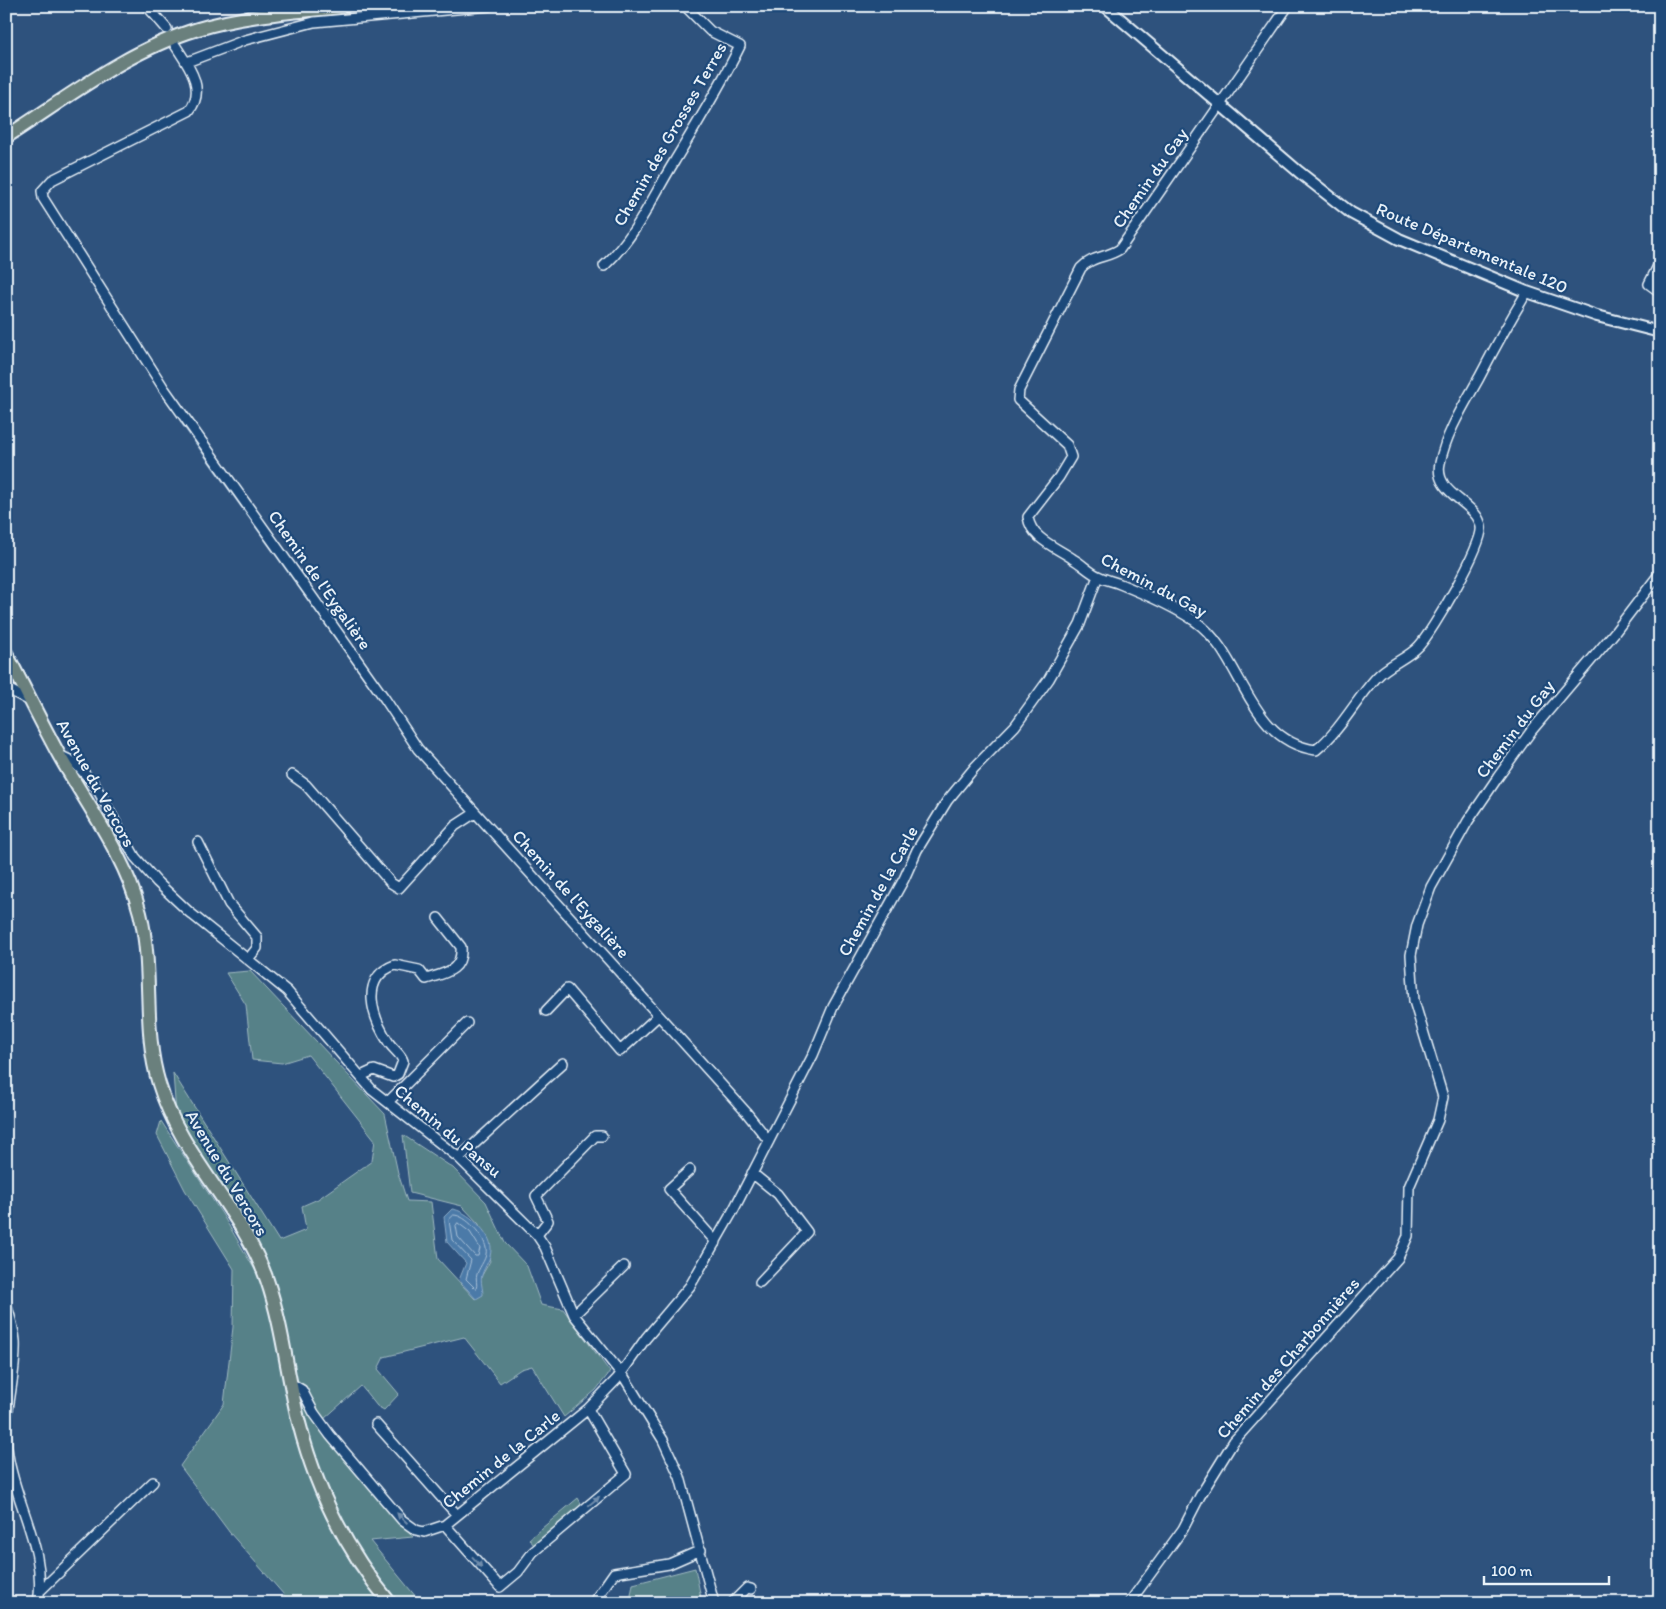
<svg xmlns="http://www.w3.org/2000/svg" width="1666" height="1609" viewBox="0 0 1666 1609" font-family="Itim,sans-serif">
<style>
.green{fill:#568188;stroke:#9fb9c0}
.water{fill:#4b7aa8;stroke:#8aaac8}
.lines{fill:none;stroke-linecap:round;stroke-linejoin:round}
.shore{stroke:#a9c1d8;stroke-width:1}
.stream{stroke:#8aaac8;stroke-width:2.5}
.minor-casing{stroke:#e8f1f8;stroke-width:12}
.tertiary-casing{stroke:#e8f1f8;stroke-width:14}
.primary-casing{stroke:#e8f1f8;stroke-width:16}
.minor{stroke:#1f4a7a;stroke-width:9}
.tertiary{stroke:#1f4a7a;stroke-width:10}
.primary{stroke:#6a807d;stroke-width:12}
.oneway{fill:#6f8dac}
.labels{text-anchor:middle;stroke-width:4.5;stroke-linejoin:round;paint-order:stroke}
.street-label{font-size:18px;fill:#e8f1f8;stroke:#1f4a7a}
</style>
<rect width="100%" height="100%" fill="#2e527d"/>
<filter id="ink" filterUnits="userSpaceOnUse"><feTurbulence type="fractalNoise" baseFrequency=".02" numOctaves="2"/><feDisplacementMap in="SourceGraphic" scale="10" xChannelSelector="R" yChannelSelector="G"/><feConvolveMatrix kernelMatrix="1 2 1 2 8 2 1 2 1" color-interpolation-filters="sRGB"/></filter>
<g filter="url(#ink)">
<!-- green -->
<path class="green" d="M 250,971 L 385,1114 L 398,1173 L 407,1201 L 431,1202 L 438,1259 L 475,1299 L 481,1277 L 490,1261 L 479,1224 L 462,1206 L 410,1193 L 403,1135 L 453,1168 L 486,1202 L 505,1243 L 527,1266 L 541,1305 L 563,1309 L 610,1372 L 596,1390 L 564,1417 L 532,1366 L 521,1369 L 500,1383 L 464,1337 L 384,1357 L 378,1369 L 399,1394 L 384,1410 L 377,1406 L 361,1386 L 324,1419 L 413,1537 L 370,1541 L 421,1603 L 399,1603 L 357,1550 L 333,1506 L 314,1461 L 299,1406 L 283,1312 L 260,1251 L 176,1114 L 173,1073 L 279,1241 L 306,1230 L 302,1206 L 318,1199 L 372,1161 L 375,1140 L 308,1055 L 282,1063 L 252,1060 L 246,1005 L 226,973 Z
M 161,1121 L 222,1214 L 265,1287 L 282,1360 L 295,1434 L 325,1516 L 354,1568 L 383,1603 L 291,1603 L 230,1533 L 180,1466 L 224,1404 L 233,1327 L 234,1269 L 185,1190 L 157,1135 Z
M 578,1498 L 582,1505 L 534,1545 L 529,1539 Z
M 695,1568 L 702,1603 L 630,1601 L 633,1584 Z"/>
<!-- water -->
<path class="water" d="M 452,1209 C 466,1210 492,1233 491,1249 C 491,1260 485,1265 482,1275 C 480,1281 483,1289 483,1295 L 476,1299 L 459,1280 L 466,1263 L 447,1242 L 444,1217 Z"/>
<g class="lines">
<!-- shore -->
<path class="shore" d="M 454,1215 C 466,1215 484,1236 486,1248 C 488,1258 480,1265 477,1274 C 475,1279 478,1284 476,1289 L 466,1279 L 471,1260 L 452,1240 L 449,1220 Z
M 458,1223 L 470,1232 L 480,1248 L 478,1256 L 475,1256 L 458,1237 L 456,1226 Z"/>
<!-- stream -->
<path class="stream" d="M 182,423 L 365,679"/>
<!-- minor casing -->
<g class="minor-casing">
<path id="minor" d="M 147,6 L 167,29
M 1288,6 L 1120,249 C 1107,258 1092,256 1081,268 L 1019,390 L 1018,400 L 1067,445 L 1071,457 L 1059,477 L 1028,517 C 1031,539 1056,547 1073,559 C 1082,564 1089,572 1098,576 C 1105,580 1113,581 1120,584 C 1145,594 1173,606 1195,621 C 1243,654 1247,741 1316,750 C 1341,730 1355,701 1376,678 C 1388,664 1407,659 1419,646 C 1432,632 1484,544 1481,527 C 1478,502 1433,495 1440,463 C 1446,433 1464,405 1479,378 C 1494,349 1510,320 1527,292
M 175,45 C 188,65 207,89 189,111 L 52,180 L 42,191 L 43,198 L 163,387 L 385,699 L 418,749 L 746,1112 L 769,1141
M 187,62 L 245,40 L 314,22 L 489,6
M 1660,262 L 1649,284 L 1660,292
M 604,266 C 636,236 652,198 674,162 C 697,124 721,85 740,46 L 710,31 L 685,6
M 6,688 L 30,701
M 59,755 L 74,762 L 95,785 L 135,857 L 157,882 L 189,912 L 287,991 L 372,1090 L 459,1158 L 537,1235 L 545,1247 L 574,1315 L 624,1377 L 663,1440 L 680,1477 L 714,1603
M 292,775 L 306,785 L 391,883 L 399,888 L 455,826 L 475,813
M 198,842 L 229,904 L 257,937 L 257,948 L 249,958
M 546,1011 L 567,989 L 620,1051 L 658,1016
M 361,1076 L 374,1070 L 393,1077 L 398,1074 L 403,1061 C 401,1054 394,1050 389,1043 C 373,1019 358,978 395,965 L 419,970 L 426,979 C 445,973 463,971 461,947 L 438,918
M 388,1102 L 467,1023
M 459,1158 L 563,1063
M 690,1170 L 669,1189 L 716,1242
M 752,1173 L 778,1194 L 807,1232 L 760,1282
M 537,1235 L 548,1221 L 536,1196 L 595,1136 L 602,1136
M 6,1304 C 10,1316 14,1328 15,1341 C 17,1379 1,1417 8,1455 C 16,1506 47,1549 38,1603
M 574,1315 L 624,1266
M 292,1384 L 302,1390 L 314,1413 L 330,1435 L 402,1520 L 416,1530 L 424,1532 L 445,1525 L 588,1409 L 617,1379 L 646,1338 L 690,1286 L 733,1211 L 813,1055 L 833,1007 L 904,879 L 917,850 L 947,801 L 975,767 L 1015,726 L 1049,679 L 1080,624 L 1098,576
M 376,1424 L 457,1515
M 445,1525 L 500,1587 L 518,1572 L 533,1552 L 626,1474 L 588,1409
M 41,1590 L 153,1482
M 593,1603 L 614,1573 L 669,1564 L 701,1550
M 732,1603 L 747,1588 L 751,1589
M 1129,1603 L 1183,1529 L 1200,1496 L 1234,1441 L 1398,1258 L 1408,1236 L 1409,1187 L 1438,1120 L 1443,1097 L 1414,1001 L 1411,955 L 1417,925 L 1431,887 L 1468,821 L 1498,777 L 1532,730 L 1615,632 L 1660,573"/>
</g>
<!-- tertiary casing -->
<g class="tertiary-casing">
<path id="tertiary" d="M 1105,6 L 1299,172 L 1351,213 L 1399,239 L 1527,292 L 1597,316 L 1660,332"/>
</g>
<!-- primary casing -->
<g class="primary-casing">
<path id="primary" d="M 6,137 C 67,98 128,50 198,29 C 247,14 299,12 349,6
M 6,653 C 24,687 41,722 59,755 C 88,807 125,855 140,913 C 154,969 142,1029 159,1084 C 181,1157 242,1209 267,1280 C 283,1327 287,1375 299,1423 C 316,1490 346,1550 390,1603"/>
</g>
<!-- minor -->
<use href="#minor" class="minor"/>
<!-- tertiary -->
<use href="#tertiary" class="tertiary"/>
<!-- primary -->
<use href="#primary" class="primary"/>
</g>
<!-- one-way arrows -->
<defs><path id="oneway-solid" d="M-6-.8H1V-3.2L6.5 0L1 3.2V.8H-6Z" transform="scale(1.25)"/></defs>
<g class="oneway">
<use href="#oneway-solid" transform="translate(594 1501) rotate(-40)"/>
<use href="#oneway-solid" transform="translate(402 1518) rotate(-136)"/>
<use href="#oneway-solid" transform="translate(477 1562) rotate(48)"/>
</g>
</g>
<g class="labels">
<!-- street labels -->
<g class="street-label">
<text transform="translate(670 134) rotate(-60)" y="6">Chemin des Grosses Terres</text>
<text transform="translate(1150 178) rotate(-55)" y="6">Chemin du Gay</text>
<text transform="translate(1472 248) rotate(23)" y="6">Route Départementale 120</text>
<text transform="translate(320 580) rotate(55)" y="6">Chemin de l'Eygalière</text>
<text transform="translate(1154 585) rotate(28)" y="6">Chemin du Gay</text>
<text transform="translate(1515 729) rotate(-53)" y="6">Chemin du Gay</text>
<text transform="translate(96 783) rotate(61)" y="6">Avenue du Vercors</text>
<text transform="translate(878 891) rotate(-61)" y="6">Chemin de la Carle</text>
<text transform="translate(571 894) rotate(48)" y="6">Chemin de l'Eygalière</text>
<text transform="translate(448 1131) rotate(40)" y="6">Chemin du Pansu</text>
<text transform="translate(227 1173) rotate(59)" y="6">Avenue du Vercors</text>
<text transform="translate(1288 1358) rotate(-49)" y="6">Chemin des Charbonnières</text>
<text transform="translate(501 1459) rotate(-39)" y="6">Chemin de la Carle</text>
</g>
</g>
<!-- margin -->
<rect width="1666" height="1609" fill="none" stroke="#1f4a7a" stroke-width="25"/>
<rect x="12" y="12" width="1641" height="1584" fill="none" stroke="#e8f1f8" stroke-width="2" filter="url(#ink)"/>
<!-- scale -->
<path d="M1484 1576v8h125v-8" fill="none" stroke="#e8f1f8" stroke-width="2.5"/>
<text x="1491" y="1576" font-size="15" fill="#e8f1f8" stroke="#1f4a7a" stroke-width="4" paint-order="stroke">100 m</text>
</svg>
